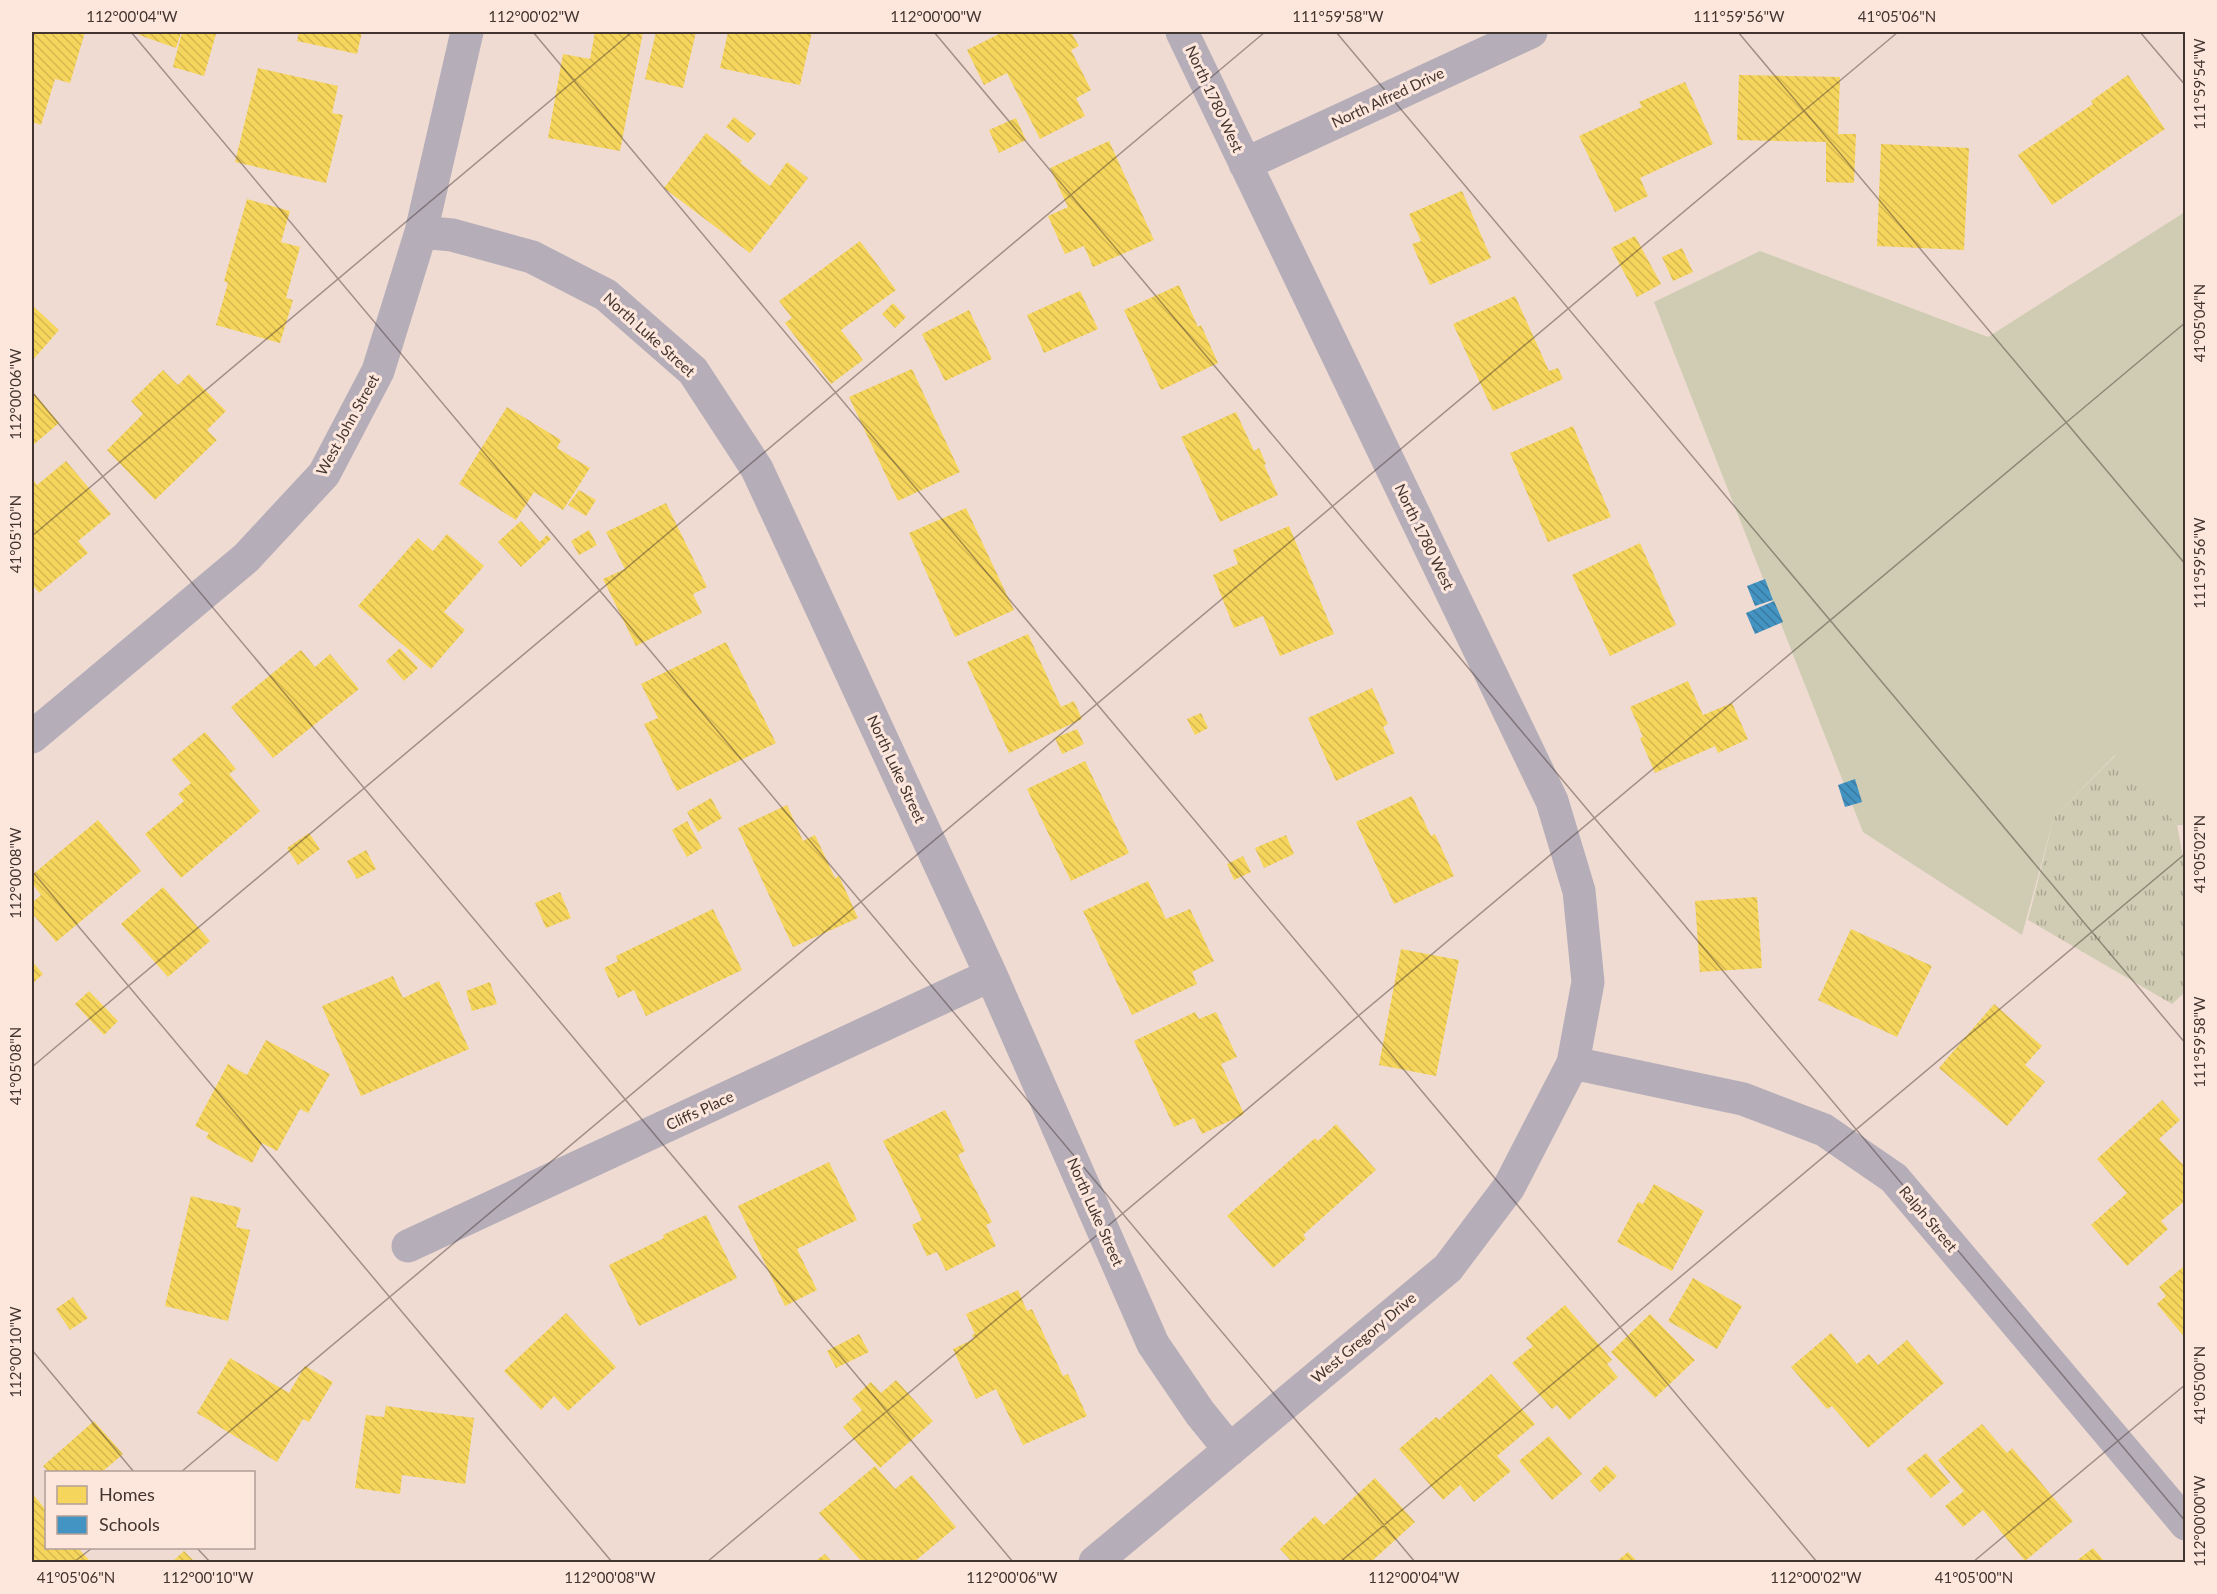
<svg xmlns="http://www.w3.org/2000/svg" width="2217" height="1594" viewBox="0 0 2217 1594" font-family="Lato,sans-serif">
<style>
.grass{fill:url(#grass-tufts)}
.pitch{fill:#cfccb3}
.homes{fill:url(#homes-back-hatch)}
.schools{fill:url(#schools-back-hatch)}
.lines{fill:none;stroke-linecap:round;stroke-linejoin:round}
.minor{stroke:#b5aeb9;stroke-width:33}
.ticks{fill:none;stroke:#42342e;stroke-width:1.5;stroke-opacity:0.45}
.labels{text-anchor:middle;stroke-width:6;stroke-linejoin:round;paint-order:stroke}
.street-label{font-size:15px;fill:#42342e;stroke:#fde7dd}
.neatline{fill:none;stroke:#42342e;stroke-width:2}
.ticks-label{font-size:15px;text-anchor:middle;fill:#42342e}
</style>
<defs>
<pattern id="grass-tufts" width="24" height="20" patternUnits="userSpaceOnUse" patternTransform="scale(1.5)"><rect width="24" height="20" fill="#cfccb3"/><path d="M3 7l-1-3M5 7V3M7 7l1-3M15 17l-1-3M17 17v-4M19 17l1-3" fill="none" stroke="#aaa692"/></pattern>
<pattern id="homes-back-hatch" width="6" height="6" patternUnits="userSpaceOnUse" patternTransform="scale(1.5)"><rect width="6" height="6" fill="#f6d55c"/><path d="M-1 5l2 2M0 0l6 6M5-1l2 2" fill="none" stroke="#d4b750"/></pattern>
<pattern id="schools-back-hatch" width="6" height="6" patternUnits="userSpaceOnUse" patternTransform="scale(1.5)"><rect width="6" height="6" fill="#4393c3"/><path d="M-1 5l2 2M0 0l6 6M5-1l2 2" fill="none" stroke="#3a799f"/></pattern>
</defs>
<rect width="100%" height="100%" fill="#efdbd2"/>
<!-- grass -->
<path class="grass" d="M 2116,755 L 2177,825 L 2185,867 L 2185,992 L 2172,1004 L 2028,920 L 2054,817 Z"/>
<!-- pitch -->
<path class="pitch" d="M 2185,212 L 2185,825 L 2177,825 L 2115,755 L 2054,817 L 2022,935 L 1863,832 L 1654,302 L 1760,251 L 1988,337 Z"/>
<!-- homes -->
<path class="homes" d="M 32,32 L 85,32 L 70,83 L 55,79 L 41,125 L 32,122 Z
M 140,32 L 181,32 L 176,48 L 139,35 Z
M 182,32 L 205,32 L 216,34 L 204,76 L 173,67 Z
M 299,32 L 362,32 L 357,54 L 297,41 Z
M 595,32 L 643,32 L 620,151 L 548,138 L 563,54 L 590,59 Z
M 656,32 L 696,32 L 683,88 L 645,79 Z
M 728,32 L 812,32 L 800,85 L 720,68 Z
M 1003,32 L 1071,32 L 1079,46 L 1071,50 L 1091,90 L 1076,98 L 1085,116 L 1040,139 L 1007,73 L 984,85 L 967,50 Z
M 258,68 L 338,86 L 332,113 L 343,115 L 326,183 L 235,162 Z
M 1739,75 L 1840,77 L 1838,134 L 1856,134 L 1854,183 L 1826,182 L 1826,142 L 1737,140 Z
M 2128,75 L 2165,129 L 2052,205 L 2018,155 L 2093,104 L 2091,101 Z
M 1685,82 L 1713,144 L 1640,178 L 1648,196 L 1615,212 L 1579,136 L 1642,107 L 1639,102 Z
M 734,117 L 756,134 L 748,143 L 726,127 Z
M 1016,118 L 1026,140 L 999,153 L 989,130 Z
M 706,133 L 742,161 L 740,163 L 770,186 L 787,162 L 808,178 L 750,253 L 664,188 Z
M 1109,141 L 1154,240 L 1093,267 L 1084,246 L 1065,254 L 1048,216 L 1068,207 L 1050,168 Z
M 1881,144 L 1969,148 L 1964,250 L 1877,246 Z
M 1462,191 L 1491,258 L 1430,285 L 1412,244 L 1421,241 L 1409,214 Z
M 247,199 L 290,211 L 281,242 L 300,247 L 286,298 L 293,300 L 280,343 L 216,325 L 228,283 L 224,281 Z
M 1635,236 L 1661,284 L 1637,297 L 1611,248 Z
M 860,241 L 896,290 L 841,330 L 863,360 L 831,384 L 785,323 L 792,318 L 779,301 Z
M 1682,248 L 1693,272 L 1673,281 L 1662,257 Z
M 1179,285 L 1198,327 L 1201,325 L 1218,363 L 1161,390 L 1124,310 Z
M 1080,291 L 1098,329 L 1044,353 L 1027,315 Z
M 1515,296 L 1549,371 L 1558,368 L 1563,379 L 1493,411 L 1453,324 Z
M 893,303 L 906,317 L 895,328 L 882,314 Z
M 32,305 L 59,330 L 32,361 Z
M 969,310 L 992,359 L 945,381 L 922,334 Z
M 912,369 L 960,472 L 898,501 L 849,397 Z
M 163,370 L 178,385 L 189,374 L 226,411 L 207,430 L 217,440 L 155,500 L 107,450 L 143,414 L 131,401 Z
M 32,391 L 59,423 L 32,446 Z
M 507,407 L 561,440 L 557,448 L 590,468 L 563,510 L 534,492 L 516,520 L 459,484 Z
M 1236,412 L 1254,451 L 1259,448 L 1266,464 L 1264,465 L 1278,495 L 1220,522 L 1181,437 Z
M 1573,426 L 1611,517 L 1548,542 L 1510,453 Z
M 66,461 L 111,514 L 78,541 L 88,553 L 39,593 L 32,584 L 32,478 L 37,485 Z
M 579,490 L 596,500 L 586,516 L 568,505 Z
M 666,503 L 707,587 L 693,594 L 702,613 L 636,646 L 603,579 L 625,569 L 606,532 Z
M 966,508 L 1014,610 L 955,637 L 909,533 Z
M 521,521 L 540,542 L 547,535 L 551,539 L 521,567 L 498,542 Z
M 1289,526 L 1334,634 L 1280,656 L 1263,616 L 1234,628 L 1213,575 L 1238,564 L 1233,550 Z
M 589,530 L 597,545 L 579,555 L 571,541 Z
M 447,534 L 484,566 L 444,612 L 465,630 L 431,669 L 358,606 L 418,538 L 433,551 Z
M 1640,543 L 1676,625 L 1610,656 L 1572,575 Z
M 1028,634 L 1061,707 L 1074,701 L 1082,719 L 1009,753 L 967,662 Z
M 726,642 L 776,743 L 677,791 L 644,724 L 658,718 L 641,684 Z
M 400,648 L 418,668 L 404,681 L 386,661 Z
M 301,650 L 315,667 L 330,654 L 359,689 L 273,758 L 231,707 Z
M 1688,681 L 1703,715 L 1732,703 L 1748,739 L 1718,753 L 1715,746 L 1655,773 L 1640,738 L 1643,737 L 1630,707 Z
M 1372,688 L 1388,724 L 1383,727 L 1395,753 L 1336,781 L 1308,718 Z
M 1201,713 L 1208,728 L 1195,735 L 1187,719 Z
M 1077,729 L 1084,744 L 1062,754 L 1055,738 Z
M 205,732 L 236,769 L 229,774 L 260,811 L 181,878 L 145,834 L 184,801 L 178,794 L 191,783 L 171,760 Z
M 1085,761 L 1129,853 L 1071,881 L 1027,789 Z
M 1412,796 L 1431,836 L 1435,834 L 1454,876 L 1394,904 L 1356,822 Z
M 711,798 L 722,818 L 698,832 L 687,812 Z
M 787,805 L 803,841 L 815,835 L 835,878 L 839,876 L 858,918 L 793,947 L 738,828 Z
M 98,820 L 141,871 L 56,942 L 32,913 L 32,903 L 41,895 L 32,883 L 32,875 Z
M 687,821 L 702,848 L 687,857 L 672,830 Z
M 309,833 L 320,849 L 298,865 L 287,848 Z
M 1286,835 L 1294,854 L 1264,868 L 1255,848 Z
M 366,850 L 376,869 L 357,879 L 347,861 Z
M 1243,856 L 1251,872 L 1234,880 L 1227,864 Z
M 1148,881 L 1166,919 L 1190,909 L 1214,961 L 1192,972 L 1197,984 L 1132,1015 L 1083,911 Z
M 163,887 L 210,941 L 168,977 L 121,924 Z
M 560,892 L 571,918 L 546,928 L 535,903 Z
M 1757,897 L 1762,968 L 1700,972 L 1695,901 Z
M 713,909 L 742,970 L 646,1016 L 634,990 L 618,998 L 604,968 L 618,961 L 616,956 Z
M 1851,929 L 1932,966 L 1897,1037 L 1818,1000 Z
M 1401,949 L 1459,960 L 1436,1076 L 1379,1065 Z
M 32,961 L 43,974 L 32,984 Z
M 393,976 L 403,998 L 439,981 L 469,1049 L 361,1096 L 322,1006 Z
M 490,982 L 497,1004 L 472,1011 L 466,991 Z
M 89,991 L 118,1021 L 104,1035 L 75,1004 Z
M 1994,1004 L 2042,1046 L 2025,1065 L 2045,1082 L 2007,1126 L 1939,1068 Z
M 1195,1012 L 1199,1019 L 1216,1012 L 1237,1057 L 1221,1064 L 1244,1114 L 1202,1134 L 1194,1118 L 1174,1127 L 1134,1041 Z
M 266,1040 L 330,1074 L 308,1113 L 300,1109 L 277,1151 L 262,1143 L 252,1163 L 206,1138 L 209,1133 L 195,1126 L 228,1064 L 247,1075 Z
M 2162,1100 L 2180,1120 L 2159,1139 L 2186,1168 L 2186,1200 L 2161,1221 L 2168,1229 L 2127,1266 L 2091,1225 L 2127,1193 L 2097,1159 Z
M 945,1110 L 965,1151 L 958,1155 L 992,1222 L 986,1225 L 996,1246 L 946,1271 L 937,1252 L 927,1256 L 912,1225 L 922,1220 L 883,1141 Z
M 1336,1124 L 1376,1170 L 1303,1235 L 1306,1239 L 1273,1268 L 1227,1216 L 1315,1138 L 1318,1141 Z
M 829,1162 L 857,1220 L 797,1249 L 817,1290 L 785,1306 L 738,1206 Z
M 1654,1184 L 1704,1211 L 1672,1271 L 1617,1242 L 1638,1202 L 1643,1204 Z
M 191,1196 L 241,1208 L 236,1227 L 250,1230 L 228,1321 L 165,1306 Z
M 706,1215 L 737,1278 L 639,1326 L 609,1265 L 664,1238 L 663,1235 Z
M 2183,1267 L 2186,1270 L 2186,1339 L 2157,1304 L 2166,1296 L 2159,1287 Z
M 1693,1278 L 1742,1306 L 1717,1349 L 1668,1321 Z
M 1018,1290 L 1027,1311 L 1032,1309 L 1063,1376 L 1068,1374 L 1087,1416 L 1023,1445 L 996,1389 L 976,1399 L 953,1349 L 974,1339 L 972,1335 L 975,1334 L 966,1314 Z
M 73,1297 L 88,1318 L 70,1330 L 56,1309 Z
M 1565,1305 L 1612,1360 L 1607,1364 L 1618,1377 L 1569,1420 L 1557,1405 L 1552,1409 L 1512,1363 L 1533,1346 L 1526,1338 Z
M 566,1313 L 616,1367 L 568,1411 L 554,1396 L 541,1410 L 504,1371 Z
M 1650,1314 L 1695,1360 L 1655,1398 L 1611,1352 Z
M 1831,1333 L 1857,1364 L 1869,1354 L 1878,1365 L 1907,1340 L 1944,1383 L 1868,1448 L 1832,1406 L 1827,1409 L 1791,1367 Z
M 859,1334 L 869,1352 L 836,1368 L 827,1351 Z
M 230,1358 L 289,1393 L 305,1366 L 333,1382 L 309,1422 L 303,1419 L 277,1462 L 197,1413 Z
M 1491,1374 L 1535,1424 L 1497,1456 L 1511,1471 L 1474,1502 L 1460,1485 L 1443,1500 L 1399,1449 L 1436,1417 L 1439,1420 Z
M 896,1380 L 933,1421 L 880,1468 L 843,1427 L 862,1410 L 852,1399 L 871,1382 L 881,1393 Z
M 386,1406 L 474,1418 L 465,1484 L 402,1475 L 400,1494 L 355,1488 L 366,1415 L 384,1417 Z
M 94,1421 L 123,1454 L 102,1472 L 49,1472 L 43,1466 Z
M 1982,1424 L 2007,1453 L 2012,1448 L 2073,1521 L 2025,1561 L 1983,1510 L 1963,1527 L 1945,1506 L 1964,1491 L 1938,1460 Z
M 1549,1436 L 1582,1474 L 1552,1500 L 1519,1461 Z
M 1926,1453 L 1950,1482 L 1931,1498 L 1906,1469 Z
M 1606,1465 L 1617,1476 L 1600,1492 L 1590,1481 Z
M 875,1466 L 895,1489 L 912,1475 L 956,1527 L 914,1562 L 862,1562 L 819,1513 Z
M 1375,1478 L 1415,1522 L 1371,1562 L 1292,1562 L 1280,1549 L 1315,1516 L 1324,1525 Z
M 32,1493 L 46,1510 L 46,1548 L 78,1548 L 91,1562 L 32,1562 Z
M 2093,1548 L 2105,1562 L 2075,1562 Z
M 184,1551 L 195,1562 L 172,1562 Z
M 1628,1552 L 1638,1562 L 1616,1562 Z
M 825,1554 L 832,1562 L 814,1562 Z"/>
<!-- schools -->
<path class="schools" d="M 1765,579 L 1773,600 L 1755,606 L 1747,586 Z
M 1774,601 L 1783,622 L 1755,634 L 1746,613 Z
M 1855,779 L 1862,802 L 1845,807 L 1838,785 Z"/>
<g class="lines">
<!-- minor -->
<path class="minor" d="M 1245,164 L 1531,32
M 421,232 L 452,235 L 532,257 L 606,295 L 693,371 L 757,469 L 991,975 L 1153,1344 L 1200,1413 L 1230,1450
M 32,737 L 246,558 L 324,474 L 378,371 L 421,232 L 467,32
M 1573,1063 L 1743,1099 L 1824,1130 L 1894,1178 L 2186,1524
M 408,1246 L 991,975
M 1095,1562 L 1448,1268 L 1509,1187 L 1573,1063 L 1588,982 L 1579,891 L 1552,801 L 1182,32"/>
</g>
<!-- ticks -->
<path class="ticks" d="M 131,32 L 1415,1562M 533,32 L 1817,1562M 934,32 L 2186,1522M 1336,32 L 2186,1044M 1738,32 L 2186,565M 2140,32 L 2186,86M 32,392 L 1013,1562M 32,536 L 632,32M 32,871 L 612,1562M 32,1067 L 1265,32M 32,1350 L 134,1472M 181,1472 L 1898,32M 197,1548 L 210,1562M 74,1562 L 92,1548M 707,1562 L 2186,322M 1340,1562 L 2186,853M 1973,1562 L 2186,1384"/>
<g class="labels">
<!-- street labels -->
<g class="street-label">
<text transform="translate(1388 98) rotate(-25)" y="5">North Alfred Drive</text>
<text transform="translate(1214 99) rotate(65)" y="5">North 1780 West</text>
<text transform="translate(649 335) rotate(42)" y="5">North Luke Street</text>
<text transform="translate(348 425) rotate(-61)" y="5">West John Street</text>
<text transform="translate(1424 537) rotate(64)" y="5">North 1780 West</text>
<text transform="translate(896 769) rotate(65)" y="5">North Luke Street</text>
<text transform="translate(700 1111) rotate(-25)" y="5">Cliffs Place</text>
<text transform="translate(1095 1212) rotate(66)" y="5">North Luke Street</text>
<text transform="translate(1928 1219) rotate(50)" y="5">Ralph Street</text>
<text transform="translate(1364 1338) rotate(-40)" y="5">West Gregory Drive</text>
</g>
</g>
<!-- border -->
<rect width="2217" height="1594" fill="none" stroke="#fde7dd" stroke-width="66"/>
<!-- legend -->
<rect x="45" y="1471" width="210" height="78" fill="#fde7dd" stroke="#b29f97" stroke-width="1.5"/>
<rect x="57" y="1486" width="30" height="18" fill="#f6d55c" stroke="#b29f97" stroke-width="1.5"/>
<text x="99" y="1501" font-size="18" fill="#42342e">Homes</text>
<rect x="57" y="1516" width="30" height="18" fill="#4393c3" stroke="#b29f97" stroke-width="1.5"/>
<text x="99" y="1531" font-size="18" fill="#42342e">Schools</text>
<rect x="33" y="33" width="2151" height="1528" class="neatline"/>
<g class="ticks-label">
<text x="132" y="22">112°00'04"W</text>
<text x="534" y="22">112°00'02"W</text>
<text x="936" y="22">112°00'00"W</text>
<text x="1338" y="22">111°59'58"W</text>
<text x="1739" y="22">111°59'56"W</text>
<text x="1897" y="22">41°05'06"N</text>
<text transform="translate(2200 84) rotate(-90)" y="5">111°59'54"W</text>
<text transform="translate(2200 323) rotate(-90)" y="5">41°05'04"N</text>
<text transform="translate(16 394) rotate(-90)" y="5">112°00'06"W</text>
<text transform="translate(16 534) rotate(-90)" y="5">41°05'10"N</text>
<text transform="translate(2200 563) rotate(-90)" y="5">111°59'56"W</text>
<text transform="translate(2200 854) rotate(-90)" y="5">41°05'02"N</text>
<text transform="translate(16 873) rotate(-90)" y="5">112°00'08"W</text>
<text transform="translate(2200 1042) rotate(-90)" y="5">111°59'58"W</text>
<text transform="translate(16 1066) rotate(-90)" y="5">41°05'08"N</text>
<text transform="translate(16 1352) rotate(-90)" y="5">112°00'10"W</text>
<text transform="translate(2200 1385) rotate(-90)" y="5">41°05'00"N</text>
<text transform="translate(2200 1521) rotate(-90)" y="5">112°00'00"W</text>
<text x="76" y="1583">41°05'06"N</text>
<text x="208" y="1583">112°00'10"W</text>
<text x="610" y="1583">112°00'08"W</text>
<text x="1012" y="1583">112°00'06"W</text>
<text x="1414" y="1583">112°00'04"W</text>
<text x="1816" y="1583">112°00'02"W</text>
<text x="1974" y="1583">41°05'00"N</text>
</g>
</svg>
